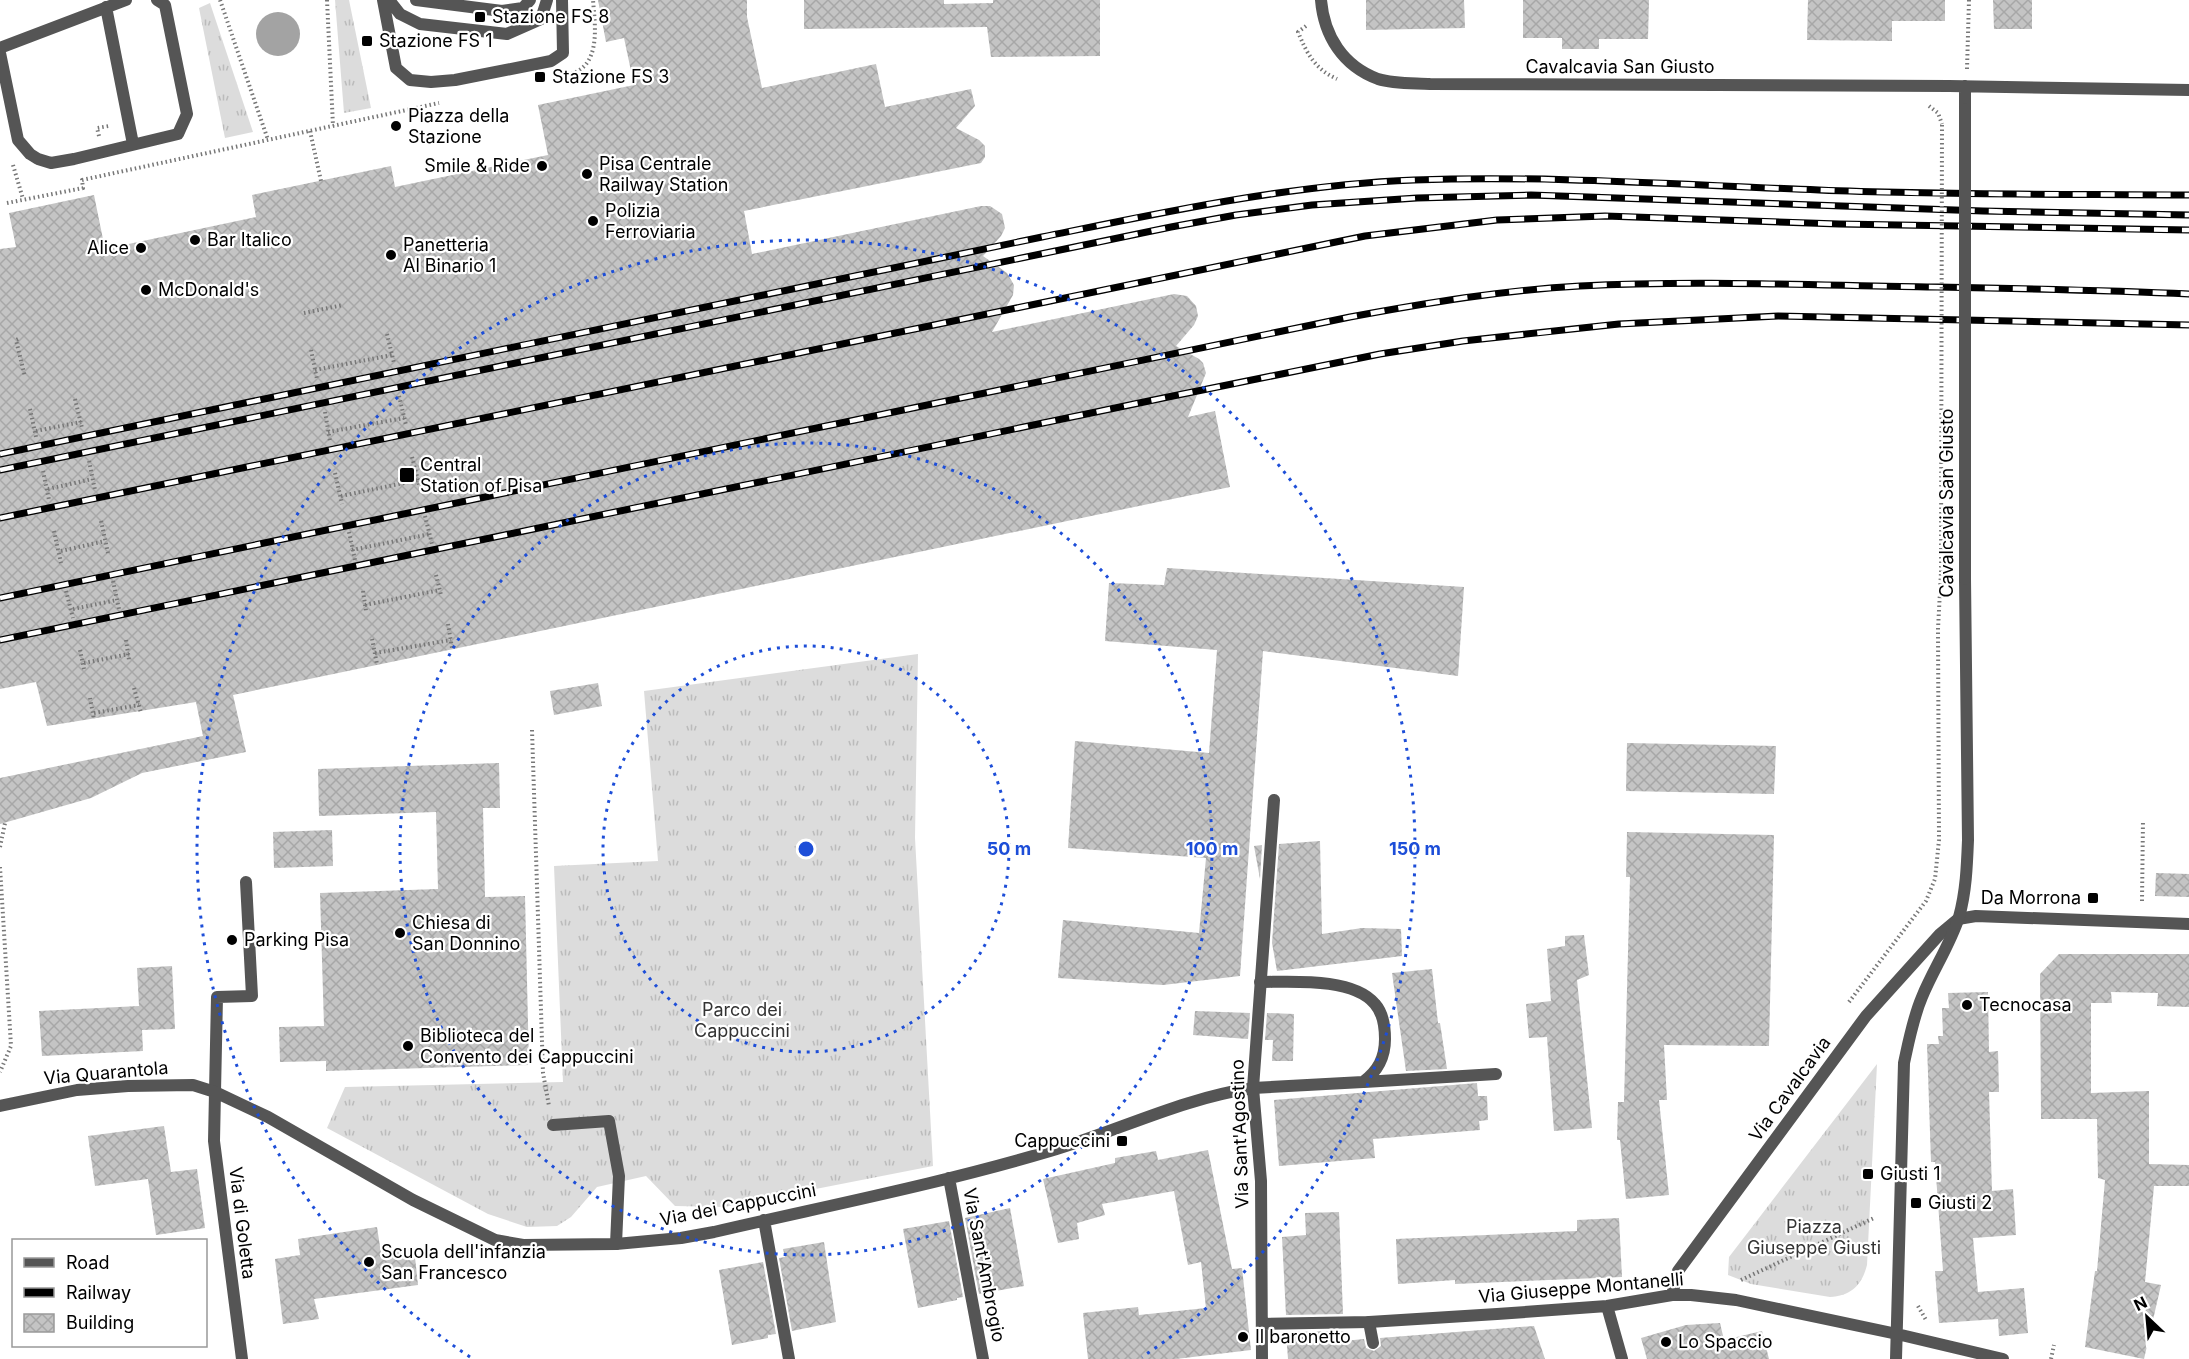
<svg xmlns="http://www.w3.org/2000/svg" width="2189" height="1359" viewBox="0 0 2189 1359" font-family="Inter,sans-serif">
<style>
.grass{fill:url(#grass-tufts)}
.water{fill:#a3a3a3}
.building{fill:url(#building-cross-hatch)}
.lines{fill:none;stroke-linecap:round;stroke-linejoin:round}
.path{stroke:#777;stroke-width:4;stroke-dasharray:1.5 3;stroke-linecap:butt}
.service{stroke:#555;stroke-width:12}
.minor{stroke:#555;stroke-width:12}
.tertiary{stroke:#555;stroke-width:12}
.rail-casing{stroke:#000;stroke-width:7}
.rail{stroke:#fff;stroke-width:4.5;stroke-dasharray:14;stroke-linecap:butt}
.path-bridge{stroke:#777;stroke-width:4;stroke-dasharray:1.5 3;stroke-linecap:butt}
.tertiary-bridge{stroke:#555;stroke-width:12}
.ring{fill:none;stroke:#1d4ed8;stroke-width:3;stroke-dasharray:3 6}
.poi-dot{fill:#000;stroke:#fff;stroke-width:2}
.labels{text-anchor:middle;stroke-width:4.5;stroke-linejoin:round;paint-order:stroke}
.poi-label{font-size:18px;fill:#000;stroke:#fff;text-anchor:start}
.street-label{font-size:18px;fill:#000;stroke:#fff}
.park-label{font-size:18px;fill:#333;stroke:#fff}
.centre{fill:#1d4ed8;stroke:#fff;stroke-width:3}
.ring-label{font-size:18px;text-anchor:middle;font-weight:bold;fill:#1d4ed8;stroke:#fff;stroke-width:4.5;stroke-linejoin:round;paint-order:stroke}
</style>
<defs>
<pattern id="grass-tufts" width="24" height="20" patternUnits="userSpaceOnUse" patternTransform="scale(1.5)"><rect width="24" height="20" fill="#dcdcdc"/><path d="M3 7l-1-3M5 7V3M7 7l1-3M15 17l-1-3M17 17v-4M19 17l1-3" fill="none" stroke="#bbb"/></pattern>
<pattern id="building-cross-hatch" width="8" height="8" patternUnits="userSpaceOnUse" patternTransform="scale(1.5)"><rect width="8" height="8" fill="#c4c4c4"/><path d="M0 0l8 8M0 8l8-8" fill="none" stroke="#a7a7a7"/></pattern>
</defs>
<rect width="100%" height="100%" fill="#fff"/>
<!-- grass -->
<path class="grass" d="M 335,0 L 349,0 L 371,108 L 344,113 Z
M 210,3 L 253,132 L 225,138 L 199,8 Z
M 918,654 L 915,838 L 933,1166 L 724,1207 L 675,1206 L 646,1176 L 597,1187 L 571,1217 L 557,1226 L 527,1227 L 488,1214 L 327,1128 L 345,1087 L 563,1082 L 554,866 L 658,861 L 644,691 Z
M 1877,1064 L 1867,1265 C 1862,1285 1851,1296 1830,1297 L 1751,1284 L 1728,1275 L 1729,1257 Z"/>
<!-- water -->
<path class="water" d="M256 34a22 22 0 1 1 44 0a22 22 0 1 1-44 0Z"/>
<!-- building -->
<path class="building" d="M 598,0 L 747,0 L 747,17 L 762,88 L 876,64 L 885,107 L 971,89 L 975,106 L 956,128 L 979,140 L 985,146 L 985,157 L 981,163 L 744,211 L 752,254 L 981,206 L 990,206 L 1002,214 L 1005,228 L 1001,236 L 983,256 L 1007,273 L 1014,285 L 1013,295 L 992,332 L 1174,294 L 1187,296 L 1196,306 L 1198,316 L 1194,325 L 1176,346 L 1199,359 L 1203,363 L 1206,373 L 1188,417 L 1215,411 L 1230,487 L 233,695 L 246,752 L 142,773 L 91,798 L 0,824 L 0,778 L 203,736 L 196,702 L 47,726 L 36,682 L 0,689 L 0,249 L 16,247 L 9,213 L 94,195 L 105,249 L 256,217 L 252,195 L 391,166 L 395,187 L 548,155 L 538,105 L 634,85 L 624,38 L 606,42 Z
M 804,0 L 944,0 L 944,4 L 993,3 L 993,0 L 1100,0 L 1100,56 L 991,57 L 987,27 L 804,29 Z
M 1366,0 L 1464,0 L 1465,28 L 1366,30 Z
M 1523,0 L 1649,0 L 1648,39 L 1599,39 L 1599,49 L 1562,49 L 1562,38 L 1523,38 Z
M 1808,0 L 1945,0 L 1945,21 L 1892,21 L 1892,41 L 1807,40 Z
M 1993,0 L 2032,0 L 2032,29 L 1994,29 Z
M 1167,568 L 1464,587 L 1458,676 L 1263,651 L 1240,976 L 1163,985 L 1058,978 L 1063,920 L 1199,933 L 1206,858 L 1068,848 L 1075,741 L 1209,753 L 1217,650 L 1105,641 L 1109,583 L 1164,585 Z
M 598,683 L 602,706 L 554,715 L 550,691 Z
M 1627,743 L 1776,746 L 1774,794 L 1626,791 Z
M 499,763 L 500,808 L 483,808 L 485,897 L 525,896 L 529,1065 L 326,1071 L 326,1061 L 280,1062 L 279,1027 L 324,1026 L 320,893 L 438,889 L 436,812 L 319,816 L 318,769 Z
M 332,830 L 333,866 L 274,868 L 273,832 Z
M 1627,832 L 1774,835 L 1769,1046 L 1664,1045 L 1667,1100 L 1659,1100 L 1669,1195 L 1626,1199 L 1620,1140 L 1617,1140 L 1618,1102 L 1624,1102 L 1630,877 L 1626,877 Z
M 1320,841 L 1322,934 L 1362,928 L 1401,929 L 1402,956 L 1277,971 L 1272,943 L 1279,844 Z
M 1262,845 L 1260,879 L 1254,846 Z
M 2156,873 L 2189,874 L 2189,897 L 2155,896 Z
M 1584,935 L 1589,975 L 1577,980 L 1592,1128 L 1554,1131 L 1547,1037 L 1529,1038 L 1526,1004 L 1551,1001 L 1547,949 L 1565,946 L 1565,936 Z
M 2059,954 L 2189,954 L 2189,1007 L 2157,1006 L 2158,993 L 2111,992 L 2112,1003 L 2091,1003 L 2091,1093 L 2149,1091 L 2149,1164 L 2189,1165 L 2189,1186 L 2154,1186 L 2145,1282 L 2161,1285 L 2144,1359 L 2085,1347 L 2095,1271 L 2097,1271 L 2105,1180 L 2098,1178 L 2097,1119 L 2041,1119 L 2040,974 Z
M 172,966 L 175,1029 L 142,1030 L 143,1051 L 42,1056 L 39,1011 L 139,1006 L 137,968 Z
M 1432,969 L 1438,1023 L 1440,1023 L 1447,1069 L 1406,1071 L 1392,973 Z
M 1988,992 L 1989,1052 L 1998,1051 L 1999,1092 L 1989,1092 L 1992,1191 L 2013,1189 L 2016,1235 L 1973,1238 L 1978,1292 L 2024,1288 L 2028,1333 L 1999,1336 L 1998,1319 L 1939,1323 L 1935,1271 L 1943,1271 L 1935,1162 L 1931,1162 L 1927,1044 L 1939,1044 L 1938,1036 L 1943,1036 L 1942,1008 L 1949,1008 L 1948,993 Z
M 1195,1011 L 1250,1013 L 1248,1039 L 1193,1035 Z
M 1267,1013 L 1294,1014 L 1293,1061 L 1272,1061 L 1273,1040 L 1265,1040 Z
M 1477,1083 L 1478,1096 L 1487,1096 L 1488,1120 L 1479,1121 L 1480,1130 L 1373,1139 L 1375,1158 L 1279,1166 L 1274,1100 Z
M 164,1126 L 171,1172 L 197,1169 L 205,1228 L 156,1235 L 148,1179 L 95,1186 L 88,1136 Z
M 1208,1150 L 1232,1269 L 1242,1268 L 1251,1350 L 1176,1359 L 1088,1359 L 1083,1313 L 1138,1307 L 1139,1315 L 1206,1308 L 1201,1262 L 1188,1265 L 1174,1191 L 1102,1204 L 1105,1215 L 1077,1223 L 1079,1239 L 1058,1243 L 1043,1179 L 1115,1163 L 1115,1158 L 1156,1151 L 1158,1160 Z
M 1010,1208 L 1024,1286 L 979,1294 L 965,1218 Z
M 1339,1212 L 1343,1314 L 1286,1315 L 1282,1237 L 1306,1235 L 1305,1213 Z
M 1619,1218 L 1622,1277 L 1455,1284 L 1455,1280 L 1398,1284 L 1396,1239 L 1577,1231 L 1577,1220 Z
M 949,1221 L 963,1297 L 957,1298 L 957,1300 L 918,1308 L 903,1229 Z
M 377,1227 L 381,1253 L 414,1248 L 418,1285 L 314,1299 L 319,1319 L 283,1324 L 275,1259 L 300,1255 L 298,1239 Z
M 824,1242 L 836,1322 L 792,1331 L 779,1258 L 785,1257 L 783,1249 Z
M 763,1262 L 776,1334 L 768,1335 L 768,1338 L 732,1345 L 719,1270 Z
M 1720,1323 L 1724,1340 L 1762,1331 L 1769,1359 L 1647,1359 L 1641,1338 L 1686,1325 Z
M 1534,1326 L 1545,1359 L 1288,1359 L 1286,1332 L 1344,1331 L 1344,1341 L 1364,1339 L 1366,1348 L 1374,1351 L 1381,1346 L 1380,1338 Z"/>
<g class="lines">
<!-- path -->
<path class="path" d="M 220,0 L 268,140
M 327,0 L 333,126
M 1306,26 L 1298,32 C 1307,54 1315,69 1337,79
M 1967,69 L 1969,0
M 567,75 C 602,68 595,26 593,0
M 1929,106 L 1938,113 L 1942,124
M 310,131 L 321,181
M 99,136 L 97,128 L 109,126
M 13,165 L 23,199
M 7,203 L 83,188 L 82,180 L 439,103
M 304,313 L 343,305
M 387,334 L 394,363
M 18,339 L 16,340 L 25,377
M 311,350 L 317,379
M 315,370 L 392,355
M 399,396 L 406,425
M 75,399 L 82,428
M 30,409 L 36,437
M 325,412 L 330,441
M 36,431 L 81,422
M 328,432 L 404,418
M 412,457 L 420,488
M 89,461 L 95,490
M 43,471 L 49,500
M 335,473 L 342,504
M 48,489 L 92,479
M 341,496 L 418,480
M 425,516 L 432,544
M 101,521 L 108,553
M 54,531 L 61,563
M 349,532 L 355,560
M 352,550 L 430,534
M 61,551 L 105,541
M 436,575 L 441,595
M 113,581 L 119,609
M 66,591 L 73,618
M 363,591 L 366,611
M 365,605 L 440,590
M 73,609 L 117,600
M 448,624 L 452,648
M 372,639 L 377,664
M 126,640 L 129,660
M 80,650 L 84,669
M 375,653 L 451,640
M 84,663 L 129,654
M 134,688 L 141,713
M 90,698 L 94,719
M 94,713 L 139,705
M 532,730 L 543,1073 L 549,1106
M 0,847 L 5,823
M 0,867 L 11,1046 L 0,1072
M 2142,901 L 2143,820
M 1849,1002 L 1926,901 L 1935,879 L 1939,840 L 1938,629 L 1941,572
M 1741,1280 L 1874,1218
M 1918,1306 L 1926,1320
M 2051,1359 L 2054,1345"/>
<!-- service -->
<path class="service" d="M 383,0 L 396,68 L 410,80 L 431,82 L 455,80 L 551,61 L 563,53 L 562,0
M 389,0 L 400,14 L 420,24 L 507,34 L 541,19 L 547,0
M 416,0 L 502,11 L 523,8 L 530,0
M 1364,1082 L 1496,1074
M 1253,1088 L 1363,1082 C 1378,1071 1385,1058 1385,1039 C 1385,1027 1383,1013 1375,1004 C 1353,977 1291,982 1260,982
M 215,1092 L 217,997 L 252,996 L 246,882
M 553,1125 L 609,1121 L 619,1176 L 616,1244
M 1369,1322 L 1373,1343"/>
<!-- minor -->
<path class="minor" d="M 106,7 L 133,144
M 0,48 L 126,0
M 0,53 L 18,140 L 30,154 L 38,159 L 51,163 L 74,159 L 178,134 L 187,114 L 165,5 L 157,0
M 215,1092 L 214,1141 L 242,1359
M 0,1106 L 77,1090 L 128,1086 L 193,1085 L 215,1092 L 268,1117 L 413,1200 L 495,1240 L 523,1245 L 616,1244 L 681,1238 L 714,1232 C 826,1206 939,1184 1050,1151 C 1118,1131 1183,1098 1253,1088
M 949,1178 L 983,1359
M 764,1220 L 789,1359
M 1672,1295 L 1678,1271 L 1866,1016 L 1940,934 L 1958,919 L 1976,916 L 2189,924
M 1607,1306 L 1622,1359
M 1263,1324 L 1369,1322 L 1497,1314 L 1607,1306 L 1672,1295 L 1691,1295 L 1736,1300 L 1897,1334
M 1262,1359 L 1261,1181 L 1253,1088 L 1274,800"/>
<!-- tertiary -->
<path class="tertiary" d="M 1321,0 C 1324,36 1343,66 1378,79 C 1394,84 1413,83 1430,84 L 1949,86 L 2189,90
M 1965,86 L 1965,109
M 1897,1334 L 2003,1359
M 1896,1359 L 1904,1063 C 1909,1040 1913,1018 1922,997 C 1933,970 1950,945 1959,917 C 1966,892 1967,866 1968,840 L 1965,579"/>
<!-- rail casing -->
<g class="rail-casing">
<path id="rail" d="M 0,454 L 1042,237 C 1165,212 1288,185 1414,180 C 1548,175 1684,185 1819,190 C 1942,195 2066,194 2189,195
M 0,470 L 1171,227 L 1236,215 L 1312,205 L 1417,198 L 1531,195 L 1983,211 L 2189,215
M 0,518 L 1365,236 L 1497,220 L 1605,216 L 1839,224 L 2189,230
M 0,598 L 1350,317 C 1426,303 1503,290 1580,286 C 1678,281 1777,284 1875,286 C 1980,288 2084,289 2189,294
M 0,640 L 1168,397 L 1380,354 L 1463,341 L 1619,324 L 1778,316 L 2189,325"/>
</g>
<!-- rail -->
<use href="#rail" class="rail"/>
<!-- path-bridge -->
<path class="path-bridge" d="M 1941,572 L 1942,124"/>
<!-- tertiary-bridge -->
<path class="tertiary-bridge" d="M 1965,579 L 1965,109"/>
</g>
<!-- distance rings -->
<g class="ring">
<circle cx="806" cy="849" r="203"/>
<circle cx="806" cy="849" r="406"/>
<path d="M470 1357A609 609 0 1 1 1142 1357"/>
</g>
<!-- markers -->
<g class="poi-dot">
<rect x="474" y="11" width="12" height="12" rx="3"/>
<rect x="361" y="35" width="12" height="12" rx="3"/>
<rect x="534" y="71" width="12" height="12" rx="3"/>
<circle cx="396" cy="126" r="6"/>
<circle cx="542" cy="166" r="6"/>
<circle cx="587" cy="174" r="6"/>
<circle cx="593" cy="221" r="6"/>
<circle cx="195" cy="240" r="6"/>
<circle cx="141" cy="248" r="6"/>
<circle cx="391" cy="255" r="6"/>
<circle cx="146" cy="290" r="6"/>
<rect x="399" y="467" width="16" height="16" rx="3"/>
<rect x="2087" y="892" width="12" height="12" rx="3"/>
<circle cx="400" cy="933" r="6"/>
<circle cx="232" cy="940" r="6"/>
<circle cx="1967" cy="1005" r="6"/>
<circle cx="408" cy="1046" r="6"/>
<rect x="1116" y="1135" width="12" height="12" rx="3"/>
<rect x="1862" y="1168" width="12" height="12" rx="3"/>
<rect x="1910" y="1197" width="12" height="12" rx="3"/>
<circle cx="369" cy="1262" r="6"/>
<circle cx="1243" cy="1337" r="6"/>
<circle cx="1666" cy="1342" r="6"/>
</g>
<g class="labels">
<!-- poi labels -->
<g class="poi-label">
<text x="492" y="23">Stazione FS 8</text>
<text x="379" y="47">Stazione FS 1</text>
<text x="552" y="83">Stazione FS 3</text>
<text x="408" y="122">Piazza della<tspan x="408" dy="21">Stazione</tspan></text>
<text x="599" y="170">Pisa Centrale<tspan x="599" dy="21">Railway Station</tspan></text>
<text x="530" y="172" text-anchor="end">Smile &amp; Ride</text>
<text x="605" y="217">Polizia<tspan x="605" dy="21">Ferroviaria</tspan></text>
<text x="207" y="246">Bar Italico</text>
<text x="403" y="251">Panetteria<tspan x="403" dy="21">Al Binario 1</tspan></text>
<text x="129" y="254" text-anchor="end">Alice</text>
<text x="158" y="296">McDonald's</text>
<text x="420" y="471">Central<tspan x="420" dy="21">Station of Pisa</tspan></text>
<text x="2081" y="904" text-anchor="end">Da Morrona</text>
<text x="412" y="929">Chiesa di<tspan x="412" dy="21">San Donnino</tspan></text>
<text x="244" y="946">Parking Pisa</text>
<text x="1979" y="1011">Tecnocasa</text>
<text x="420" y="1042">Biblioteca del<tspan x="420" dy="21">Convento dei Cappuccini</tspan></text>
<text x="1110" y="1147" text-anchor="end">Cappuccini</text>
<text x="1880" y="1180">Giusti 1</text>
<text x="1928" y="1209">Giusti 2</text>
<text x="381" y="1258">Scuola dell'infanzia<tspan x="381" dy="21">San Francesco</tspan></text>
<text x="1255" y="1343">Il baronetto</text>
<text x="1678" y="1348">Lo Spaccio</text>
</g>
<!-- street labels -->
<g class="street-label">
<text x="1620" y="73">Cavalcavia San Giusto</text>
<text transform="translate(1947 503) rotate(-90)" y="6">Cavalcavia San Giusto</text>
<text transform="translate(106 1073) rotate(-5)" y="6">Via Quarantola</text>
<text transform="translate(1790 1089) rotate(-54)" y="6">Via Cavalcavia</text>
<text transform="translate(1240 1134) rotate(-92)" y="6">Via Sant'Agostino</text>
<text transform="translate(738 1205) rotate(-11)" y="6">Via dei Cappuccini</text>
<text transform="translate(242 1223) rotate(83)" y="6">Via di Goletta</text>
<text transform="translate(984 1265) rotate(79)" y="6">Via Sant'Ambrogio</text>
<text transform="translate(1581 1288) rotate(-5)" y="6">Via Giuseppe Montanelli</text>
</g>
<!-- park labels -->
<g class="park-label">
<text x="742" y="1016">Parco dei<tspan x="742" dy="21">Cappuccini</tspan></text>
<text x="1814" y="1233">Piazza<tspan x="1814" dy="21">Giuseppe Giusti</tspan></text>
</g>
</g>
<circle cx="806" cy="849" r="9" class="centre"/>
<g class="ring-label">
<text x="1009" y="855">50 m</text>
<text x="1212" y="855">100 m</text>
<text x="1415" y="855">150 m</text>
</g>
<!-- legend -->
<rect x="12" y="1239" width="195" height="108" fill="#ffffff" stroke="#999999" stroke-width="1.5"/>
<rect x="24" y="1258" width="30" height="9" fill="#555555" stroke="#999999" stroke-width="1.5"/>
<text x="66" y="1269" font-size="18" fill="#000000">Road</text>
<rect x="24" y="1288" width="30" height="9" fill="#000000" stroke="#999999" stroke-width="1.5"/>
<text x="66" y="1299" font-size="18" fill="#000000">Railway</text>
<rect x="24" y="1314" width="30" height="18" fill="url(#building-cross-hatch)" stroke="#999999" stroke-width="1.5"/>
<text x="66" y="1329" font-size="18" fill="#000000">Building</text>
<!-- north arrow -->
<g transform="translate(2147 1317) rotate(334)" stroke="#ffffff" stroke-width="4.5" paint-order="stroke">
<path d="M0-4.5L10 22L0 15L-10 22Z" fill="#000000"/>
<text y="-9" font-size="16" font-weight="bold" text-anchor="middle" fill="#000000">N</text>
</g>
</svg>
